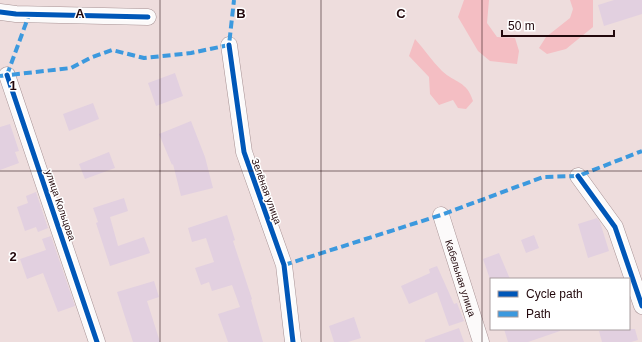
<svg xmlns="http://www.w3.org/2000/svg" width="642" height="342" viewBox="0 0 642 342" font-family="Arial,sans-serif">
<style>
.green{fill:#f4bec3}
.building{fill:#e2d0e0}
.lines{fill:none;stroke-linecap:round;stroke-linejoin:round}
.minor-casing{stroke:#a79294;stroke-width:17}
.minor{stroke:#fcfafa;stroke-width:16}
.quiet{stroke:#3c99de;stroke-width:4;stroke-dasharray:8 4;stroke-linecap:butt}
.cycleway-casing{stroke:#fff;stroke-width:8}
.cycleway{stroke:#0057b8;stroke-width:5}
.grid{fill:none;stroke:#22080c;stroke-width:1;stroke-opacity:0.55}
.labels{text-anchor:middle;stroke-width:3;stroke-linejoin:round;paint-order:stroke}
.street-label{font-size:10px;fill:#22080c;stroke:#fff}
.grid-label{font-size:13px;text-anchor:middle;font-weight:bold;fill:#22080c;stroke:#fff;stroke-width:3;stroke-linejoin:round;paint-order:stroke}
</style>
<rect width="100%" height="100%" fill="#edd"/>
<!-- green -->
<path class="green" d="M 464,0 L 489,0 L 487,23 L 497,37 L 515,38 L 519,51 L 517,64 L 490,61 L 478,51 L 458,17 Z
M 570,0 L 593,0 L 593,27 L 566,49 L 547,54 L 539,48 L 546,37 L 570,18 L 573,9 Z
M 415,39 C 424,49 432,61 442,71 C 455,83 467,81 473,101 L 466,109 L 458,108 L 453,100 L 439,105 L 430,94 L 429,77 L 409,56 Z"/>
<!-- building -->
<path class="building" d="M 614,0 L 642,0 L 642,14 L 604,26 L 598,5 Z
M 175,73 L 183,96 L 156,106 L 148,83 Z
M 93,103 L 99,119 L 69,131 L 63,114 Z
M 191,121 L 205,157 L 213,188 L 181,196 L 173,164 L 172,165 L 159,134 Z
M 10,124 L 19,151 L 15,152 L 19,163 L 0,170 L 0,127 Z
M 109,152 L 115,168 L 85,179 L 79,164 Z
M 36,192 L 48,228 L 38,232 L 36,227 L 25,231 L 17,207 L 28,203 L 26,196 Z
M 124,198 L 128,211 L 110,217 L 118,246 L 144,237 L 150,253 L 110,266 L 96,223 L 98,222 L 93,208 Z
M 227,215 L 235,240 L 233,241 L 252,299 L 251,300 L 263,342 L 228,342 L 218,314 L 240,307 L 232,285 L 212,291 L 209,282 L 201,285 L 195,268 L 214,262 L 206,238 L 192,242 L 188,228 Z
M 597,218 L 600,222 L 609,251 L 588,258 L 578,224 Z
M 534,235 L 539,248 L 526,253 L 521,240 Z
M 51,236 L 75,306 L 58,312 L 43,273 L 27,279 L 20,259 L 46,250 L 42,239 Z
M 499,253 L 510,279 L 490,279 L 483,259 Z
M 437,266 L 454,304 L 457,303 L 464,321 L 449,326 L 437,292 L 409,304 L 401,286 L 430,273 L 429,269 Z
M 154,281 L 159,297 L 147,301 L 160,342 L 133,342 L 117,292 Z
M 354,317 L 361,338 L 348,342 L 334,342 L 329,326 Z
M 459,328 L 464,342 L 425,342 L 425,340 Z
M 504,329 L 560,329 L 560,331 L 528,342 L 508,342 Z
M 609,329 L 635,329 L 638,340 L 631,342 L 602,342 L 599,331 Z"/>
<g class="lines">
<!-- minor casing -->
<g class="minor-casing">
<g id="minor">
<path d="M 0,12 L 16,14 L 148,17"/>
<path d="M 229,45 L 244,152 L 284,265 L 293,342"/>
<path d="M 7,75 L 97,342"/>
<path d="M 578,176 L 615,227 L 642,306"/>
<path id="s1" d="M 441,215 L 481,342"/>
</g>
</g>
<!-- minor -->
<use href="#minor" class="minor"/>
<!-- quiet -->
<path class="quiet" d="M 7,75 L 29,15
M 0,76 L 71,68 L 90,58 L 112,50 L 144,58 L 191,53 L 229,45 L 234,0
M 284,265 L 441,215 L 543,177 L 578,176 L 642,151"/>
<!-- cycleway casing -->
<g class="cycleway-casing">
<path id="cycleway" d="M 0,12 L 16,14 L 148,17
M 229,45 L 244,152 L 284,265 L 293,342
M 7,75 L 97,342
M 578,176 L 615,227 L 642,306"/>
</g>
<!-- cycleway -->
<use href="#cycleway" class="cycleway"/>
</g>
<!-- grid -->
<path class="grid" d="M 160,0 L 160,342M 321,0 L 321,342M 482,0 L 482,342M 0,171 L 642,171"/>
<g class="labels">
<!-- street labels -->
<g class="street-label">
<text transform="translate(267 191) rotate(70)" y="4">Зелёная улица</text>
<text transform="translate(61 205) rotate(71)" y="4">улица Кольцова</text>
<text dy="4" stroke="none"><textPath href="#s1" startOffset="66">Кабельная улица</textPath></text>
</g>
</g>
<g class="grid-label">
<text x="80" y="18">A</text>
<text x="241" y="18">B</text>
<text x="401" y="18">C</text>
<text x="13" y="90">1</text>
<text x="13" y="261">2</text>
</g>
<!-- legend -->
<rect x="490" y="278" width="140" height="52" fill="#ffffff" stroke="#a79c9e"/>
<rect x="498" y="291" width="20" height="6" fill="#0057b8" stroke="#a79c9e"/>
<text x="526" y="298" font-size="12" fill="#22080c">Cycle path</text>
<rect x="498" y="311" width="20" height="6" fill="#3c99de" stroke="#a79c9e"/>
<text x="526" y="318" font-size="12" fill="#22080c">Path</text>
<!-- scale -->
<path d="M502 30v6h112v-6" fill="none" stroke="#22080c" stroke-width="2"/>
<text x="508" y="30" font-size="12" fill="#22080c" stroke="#ffffff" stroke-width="3" paint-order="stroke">50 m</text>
</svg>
